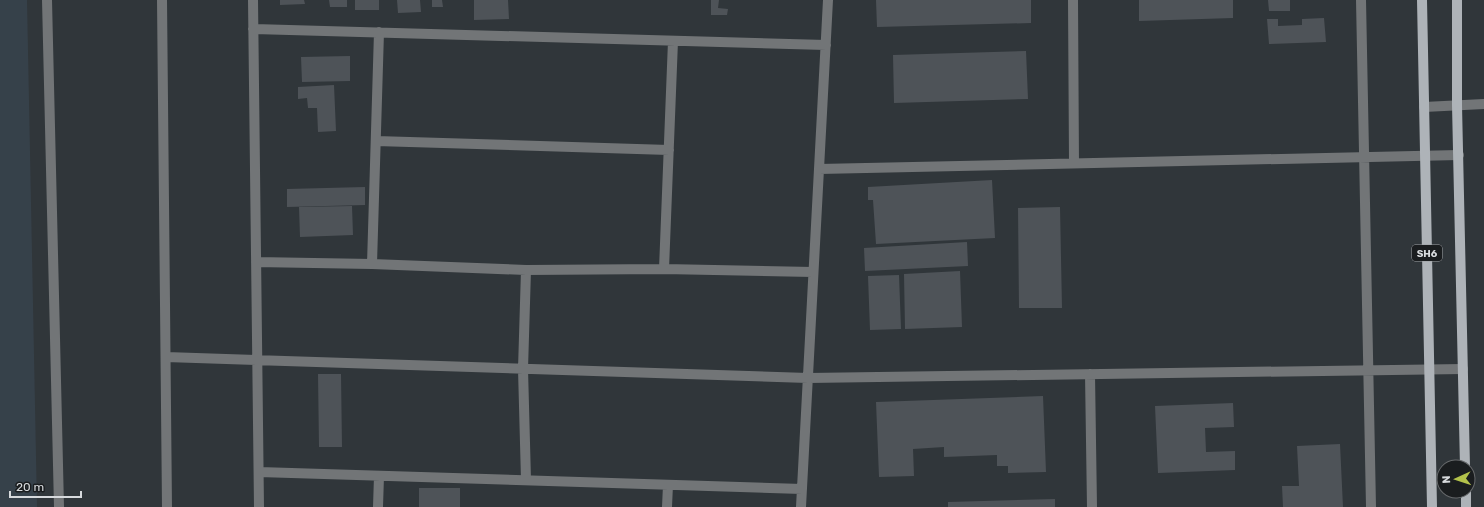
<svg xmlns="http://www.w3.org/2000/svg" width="1484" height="507" viewBox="0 0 1484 507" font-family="Rubik,sans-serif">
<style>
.built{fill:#36414a}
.building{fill:#4e5358}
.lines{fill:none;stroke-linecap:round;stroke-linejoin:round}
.minor{stroke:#727577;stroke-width:10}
.major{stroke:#aeb3b8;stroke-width:10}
.labels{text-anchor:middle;stroke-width:4;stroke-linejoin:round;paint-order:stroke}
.shield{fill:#1a1d1f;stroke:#9ea1a4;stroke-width:1}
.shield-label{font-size:10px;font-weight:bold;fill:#d7dadd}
</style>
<rect width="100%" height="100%" fill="#30363a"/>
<!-- built -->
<path class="built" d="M 0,0 L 27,0 L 37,507 L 0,507 Z"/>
<!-- building -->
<path class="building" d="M 280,0 L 304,0 L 305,4 L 280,5 Z
M 329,0 L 347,0 L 347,7 L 330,7 Z
M 355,0 L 379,0 L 379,10 L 355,10 Z
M 397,0 L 420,0 L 421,12 L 398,13 Z
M 432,0 L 442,0 L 443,7 L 432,7 Z
M 474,0 L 508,0 L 509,19 L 474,20 Z
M 711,0 L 719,0 L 718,8 L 728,9 L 727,15 L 711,15 Z
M 876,0 L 1031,0 L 1031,23 L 877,27 Z
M 1139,0 L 1233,0 L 1233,18 L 1139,21 Z
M 1268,0 L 1290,0 L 1290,11 L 1269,11 Z
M 1324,18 L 1326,42 L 1269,44 L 1267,19 L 1278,19 L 1278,26 L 1302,25 L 1302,19 Z
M 1026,51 L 1028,99 L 894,103 L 893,55 Z
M 350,56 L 350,81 L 302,82 L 301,57 Z
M 334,85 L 336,131 L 318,132 L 317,108 L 308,108 L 307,98 L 298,99 L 298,87 Z
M 992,180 L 995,238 L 876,244 L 873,200 L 868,200 L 868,187 Z
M 365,187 L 365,205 L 287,207 L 287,189 Z
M 352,206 L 353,235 L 300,237 L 299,207 Z
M 1060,207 L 1062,308 L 1019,308 L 1018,208 Z
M 967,242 L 968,266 L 865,271 L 864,248 Z
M 960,271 L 962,327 L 905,329 L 904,274 Z
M 899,275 L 901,329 L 870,330 L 868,276 Z
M 318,374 L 341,374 L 342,447 L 319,447 Z
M 1043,396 L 1046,472 L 1008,473 L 1008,466 L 997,466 L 997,455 L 944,457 L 944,447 L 913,449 L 914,476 L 879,477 L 876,402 Z
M 1233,403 L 1234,427 L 1205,428 L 1206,452 L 1235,451 L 1235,470 L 1158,473 L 1155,406 Z
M 1340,444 L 1343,507 L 1283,507 L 1282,486 L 1299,486 L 1297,446 Z
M 419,488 L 460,488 L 460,507 L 419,507 Z
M 1055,499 L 1055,507 L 948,507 L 948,502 Z"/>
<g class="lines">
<!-- minor -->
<path class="minor" d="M 47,0 L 59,507
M 162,0 L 167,507
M 253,0 L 259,507
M 1073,0 L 1074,163
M 1361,0 L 1371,507
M 253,29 L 826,45
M 1424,107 L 1484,104
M 376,141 L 669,150
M 819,169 L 1459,155
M 256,262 L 372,264 L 526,270 L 664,269 L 813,272
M 372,264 L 379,32
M 664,269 L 673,41
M 166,357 L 808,378 L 1463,369
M 1090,374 L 1092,507
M 259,472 L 802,489
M 526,480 L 523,369 L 526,270
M 378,507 L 379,476
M 667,507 L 668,485
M 801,507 L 828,0"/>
<!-- major -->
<path class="major" d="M 1422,0 L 1432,507
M 1457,0 L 1457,105 L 1465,467
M 1466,491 L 1466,507"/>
</g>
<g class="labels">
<!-- shield labels -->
<rect class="shield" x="1412" y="245" width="30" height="16" rx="3"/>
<g class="shield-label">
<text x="1427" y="257">SH6</text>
</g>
</g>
<!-- north arrow -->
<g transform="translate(1456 479) rotate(267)"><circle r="19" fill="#1a1d1f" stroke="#66696b"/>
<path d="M0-3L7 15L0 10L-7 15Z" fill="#b3c24b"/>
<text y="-6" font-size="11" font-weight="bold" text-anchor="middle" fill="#d7dadd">N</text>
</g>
<!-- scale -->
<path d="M10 491v6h71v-6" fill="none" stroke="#d7dadd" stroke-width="2"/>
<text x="16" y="491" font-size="12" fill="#d7dadd" stroke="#1a1d1f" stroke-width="3" paint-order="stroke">20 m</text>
</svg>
